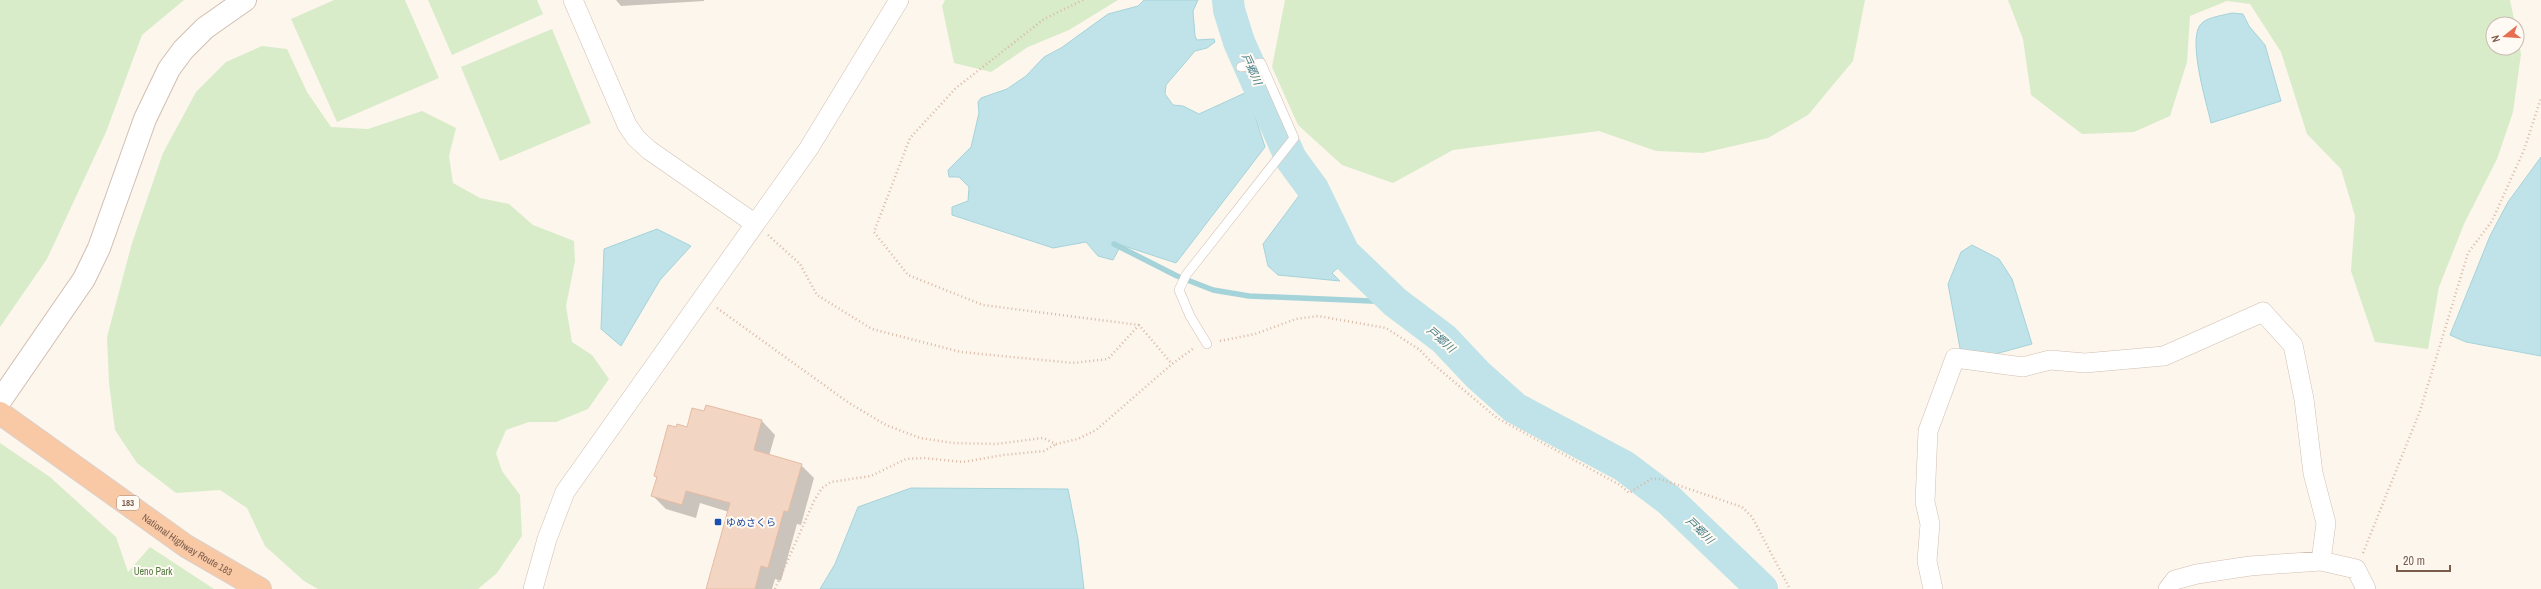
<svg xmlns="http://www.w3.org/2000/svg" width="2541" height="589" viewBox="0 0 2541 589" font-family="'Archivo Narrow','Noto Sans JP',sans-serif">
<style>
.green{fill:#d8ecc9}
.water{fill:#bfe3e8;stroke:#a5d3da}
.shadow{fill:#0003}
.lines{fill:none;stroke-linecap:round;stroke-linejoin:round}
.stream{stroke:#a5d3da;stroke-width:5.5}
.river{stroke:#bfe3e8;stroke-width:32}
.building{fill:#f3d5c3;stroke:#e6bba3}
.service-casing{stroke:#d1beb0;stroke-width:10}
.minor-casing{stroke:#d1beb0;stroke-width:20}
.tertiary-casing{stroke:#d1beb0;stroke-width:24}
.trunk-casing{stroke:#dad1cd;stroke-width:24}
.path{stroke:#d9b8a5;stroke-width:2.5;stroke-dasharray:1 3;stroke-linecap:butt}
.service{stroke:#fff;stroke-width:9}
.minor{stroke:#fff;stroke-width:19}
.tertiary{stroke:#fff;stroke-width:22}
.trunk{stroke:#f9c8a4;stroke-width:22}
.transit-dot{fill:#1a4fb4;stroke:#fffaf3;stroke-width:1.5}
.labels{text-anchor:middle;stroke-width:4;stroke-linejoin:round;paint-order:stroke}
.shield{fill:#fffaf3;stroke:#a28b7f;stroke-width:1}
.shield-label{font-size:9px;font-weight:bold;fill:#7a5c4d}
.transit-label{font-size:10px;fill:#164399;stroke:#fffaf3;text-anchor:start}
.street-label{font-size:10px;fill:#7a5c4d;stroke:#fffaf3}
.park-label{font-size:10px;fill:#537a41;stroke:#fffaf3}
.water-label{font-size:11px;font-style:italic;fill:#437c86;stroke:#fffaf3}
</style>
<rect width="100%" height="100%" fill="#fdf6ec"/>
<!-- green -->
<path class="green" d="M 0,0 L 184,0 L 142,35 L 106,132 L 47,259 L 0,327 Z
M 334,0 L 405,0 L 439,78 L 337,122 L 291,19 Z
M 428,0 L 537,0 L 543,14 L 452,55 Z
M 945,0 L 1118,0 L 1069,30 L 1028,47 L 991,72 L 954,63 L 942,6 Z
M 1285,0 L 1865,0 L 1853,61 L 1808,115 L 1768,138 L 1703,153 L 1656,151 L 1599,131 L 1453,150 L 1393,183 L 1342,165 L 1298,125 L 1272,67 Z
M 2008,0 L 2510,0 L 2515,24 L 2493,24 L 2493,48 L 2517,48 L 2517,36 L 2521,54 L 2513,112 L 2497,159 L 2464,224 L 2439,287 L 2428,349 L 2375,342 L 2351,271 L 2355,216 L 2341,169 L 2307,134 L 2281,52 L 2250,4 L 2227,1 L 2190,16 L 2187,62 L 2170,116 L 2134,132 L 2082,134 L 2031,95 L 2023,39 Z
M 552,29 L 591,123 L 500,161 L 461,67 Z
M 262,46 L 287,49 L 307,92 L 331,127 L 368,129 L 422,111 L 456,128 L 449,156 L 453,183 L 480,198 L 509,204 L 533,225 L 574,241 L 575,261 L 566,306 L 572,342 L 592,355 L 609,379 L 588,409 L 556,422 L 529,422 L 506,430 L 496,453 L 502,471 L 520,495 L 522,536 L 497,573 L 478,589 L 318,589 L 304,581 L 265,546 L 247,508 L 220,490 L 176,493 L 137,463 L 115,430 L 109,383 L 107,337 L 132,243 L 163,153 L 196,92 L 226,62 Z
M 0,443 L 50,477 L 116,537 L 128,572 L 150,547 L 214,589 L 0,589 Z"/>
<!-- water -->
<path class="water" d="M 1144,0 L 1198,0 L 1193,11 L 1195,36 L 1197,40 L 1214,39 L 1215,42 L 1207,48 L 1195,51 L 1166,85 L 1165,94 L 1173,105 L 1183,106 L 1199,114 L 1247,92 L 1265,147 L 1176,263 L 1121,245 L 1113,260 L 1098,256 L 1086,242 L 1053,248 L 952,215 L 952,207 L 968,201 L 969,187 L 959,177 L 949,177 L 948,170 L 971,147 L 979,113 L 978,102 L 981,98 L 1007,89 L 1026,76 L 1044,57 L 1061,48 L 1108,14 L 1138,6 Z
M 2232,13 L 2243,14 L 2249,26 L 2265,45 L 2281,101 L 2211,123 C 2207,104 2185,34 2203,22 C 2210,17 2224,15 2232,13 Z
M 2541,157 L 2541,356 L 2466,342 L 2450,335 L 2490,236 L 2508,202 Z
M 1301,193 L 1313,221 L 1323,234 L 1328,247 L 1348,273 L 1339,267 L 1332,273 L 1340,281 L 1278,275 L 1268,266 L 1263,244 Z
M 657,229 L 691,246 L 660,280 L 621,346 L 601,329 L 604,249 Z
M 1972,245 L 1999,259 L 2012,279 L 2032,344 L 1966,362 L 1960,348 L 1948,284 L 1961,252 Z
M 911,488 L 1068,489 L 1078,539 L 1084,589 L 820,589 L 835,564 L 858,507 Z"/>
<!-- shadow -->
<path class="shadow" d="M 616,0 L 704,0 L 704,1 L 621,6 Z
M 707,406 L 762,421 L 775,435 L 769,456 L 801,465 L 814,478 L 801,525 L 797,524 L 781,581 L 775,579 L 772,589 L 707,589 L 729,512 L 700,503 L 696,518 L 666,509 L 653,496 L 657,478 L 655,476 L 688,428 L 705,413 Z"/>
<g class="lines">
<!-- stream -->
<path class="stream" d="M 1114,244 L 1177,276 L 1213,290 L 1249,296 L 1395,302"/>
<!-- river -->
<path class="river" d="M 1228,0 L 1229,10 L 1239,42 L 1291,159 L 1313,189 L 1344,253 L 1395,302 L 1444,339 L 1478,375 L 1515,408 L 1624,466 L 1669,500 L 1762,589"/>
</g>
<!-- building -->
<path class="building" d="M 706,405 L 762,420 L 754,450 L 802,464 L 788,512 L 784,511 L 768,568 L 761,566 L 755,589 L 706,589 L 730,503 L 686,491 L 682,505 L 651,496 L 657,477 L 654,476 L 668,425 L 676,427 L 677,424 L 687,427 L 692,408 L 704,411 Z"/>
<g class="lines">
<!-- service casing -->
<g class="service-casing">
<path id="service" d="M 1207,344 L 1190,316 L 1179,290 L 1186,275 L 1294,138 L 1261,63 L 1241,67"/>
</g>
<!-- minor casing -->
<g class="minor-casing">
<path id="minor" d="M 573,0 L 627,125 L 636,138 L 649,150 L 754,223
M 533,589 L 547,539 L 565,492 L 809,148 L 899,0
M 1933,589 L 1927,561 L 1930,524 L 1925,502 L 1928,431 L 1955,358 L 2023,367 L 2050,360 L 2085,363 L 2164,356 L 2263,312 L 2293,345 L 2304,399 L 2313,473 L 2326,523 L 2321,561
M 2168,589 L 2175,580 L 2197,574 L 2250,566 L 2321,561 L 2356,569 L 2366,589"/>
</g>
<!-- tertiary casing -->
<g class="tertiary-casing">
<path id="tertiary" d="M 0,401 L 84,279 L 99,248 L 145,119 L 169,69 L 183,50 L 205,28 L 245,0"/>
</g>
<!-- trunk casing -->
<g class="trunk-casing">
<g id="trunk">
<path id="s1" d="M 0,413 L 186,546 L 260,589"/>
</g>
</g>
<!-- path -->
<path class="path" d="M 1083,0 L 1044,19 L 956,88 L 910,138 L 874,232 L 908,275 L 983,305 L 1139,325 L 1172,364
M 768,235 L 800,264 L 817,295 L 872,329 L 961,352 L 1073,363 L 1108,359 L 1139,325
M 717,308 L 849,403 L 886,425 L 920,438 L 953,443 L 996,444 L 1043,438 L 1056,444 L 1078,439 L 1096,430 L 1172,364 L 1194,348
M 1220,341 L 1255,334 L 1296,319 L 1318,316 L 1386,328 L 1420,350 L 1433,364 L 1497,418 L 1620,485 L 1629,493 L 1651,479 L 1660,479 L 1742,507 L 1752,517 L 1790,589
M 2363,553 L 2420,411 L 2468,253 L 2492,221 L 2524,150 L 2541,98
M 775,589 L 814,501 L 822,488 L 831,482 L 871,476 L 906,459 L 924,458 L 963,462 L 1003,455 L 1044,451 L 1056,444"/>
<!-- service -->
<use href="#service" class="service"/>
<!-- minor -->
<use href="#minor" class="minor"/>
<!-- tertiary -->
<use href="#tertiary" class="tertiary"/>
<!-- trunk -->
<use href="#trunk" class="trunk"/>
</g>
<!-- markers -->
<rect class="transit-dot" x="714" y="518" width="8" height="8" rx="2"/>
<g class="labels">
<!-- shield labels -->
<rect class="shield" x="117" y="496" width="22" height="14" rx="3"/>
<g class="shield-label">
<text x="128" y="506">183</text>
</g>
<!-- transit labels -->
<g class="transit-label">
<text x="726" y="526">ゆめさくら</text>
</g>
<!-- street labels -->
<g class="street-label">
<text dy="4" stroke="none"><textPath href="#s1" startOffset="229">National Highway Route 183</textPath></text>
</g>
<!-- park labels -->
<g class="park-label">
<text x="153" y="575">Ueno Park</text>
</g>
<!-- water labels -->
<g class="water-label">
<text transform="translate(1252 69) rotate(66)" y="4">戸郷川</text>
<text transform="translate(1441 339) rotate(41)" y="4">戸郷川</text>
<text transform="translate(1700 530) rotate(44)" y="4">戸郷川</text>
</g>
</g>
<!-- north arrow -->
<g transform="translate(2505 36) rotate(253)"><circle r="19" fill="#fffaf3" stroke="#cabbb1"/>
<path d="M0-3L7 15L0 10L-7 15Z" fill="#e76f51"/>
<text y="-6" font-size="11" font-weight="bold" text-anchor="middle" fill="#7a5c4d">N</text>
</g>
<!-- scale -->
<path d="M2397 565v6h53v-6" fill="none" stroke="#7a5c4d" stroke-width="2"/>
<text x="2403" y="565" font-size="12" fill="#7a5c4d" stroke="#fffaf3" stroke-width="3" paint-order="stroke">20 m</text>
</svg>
